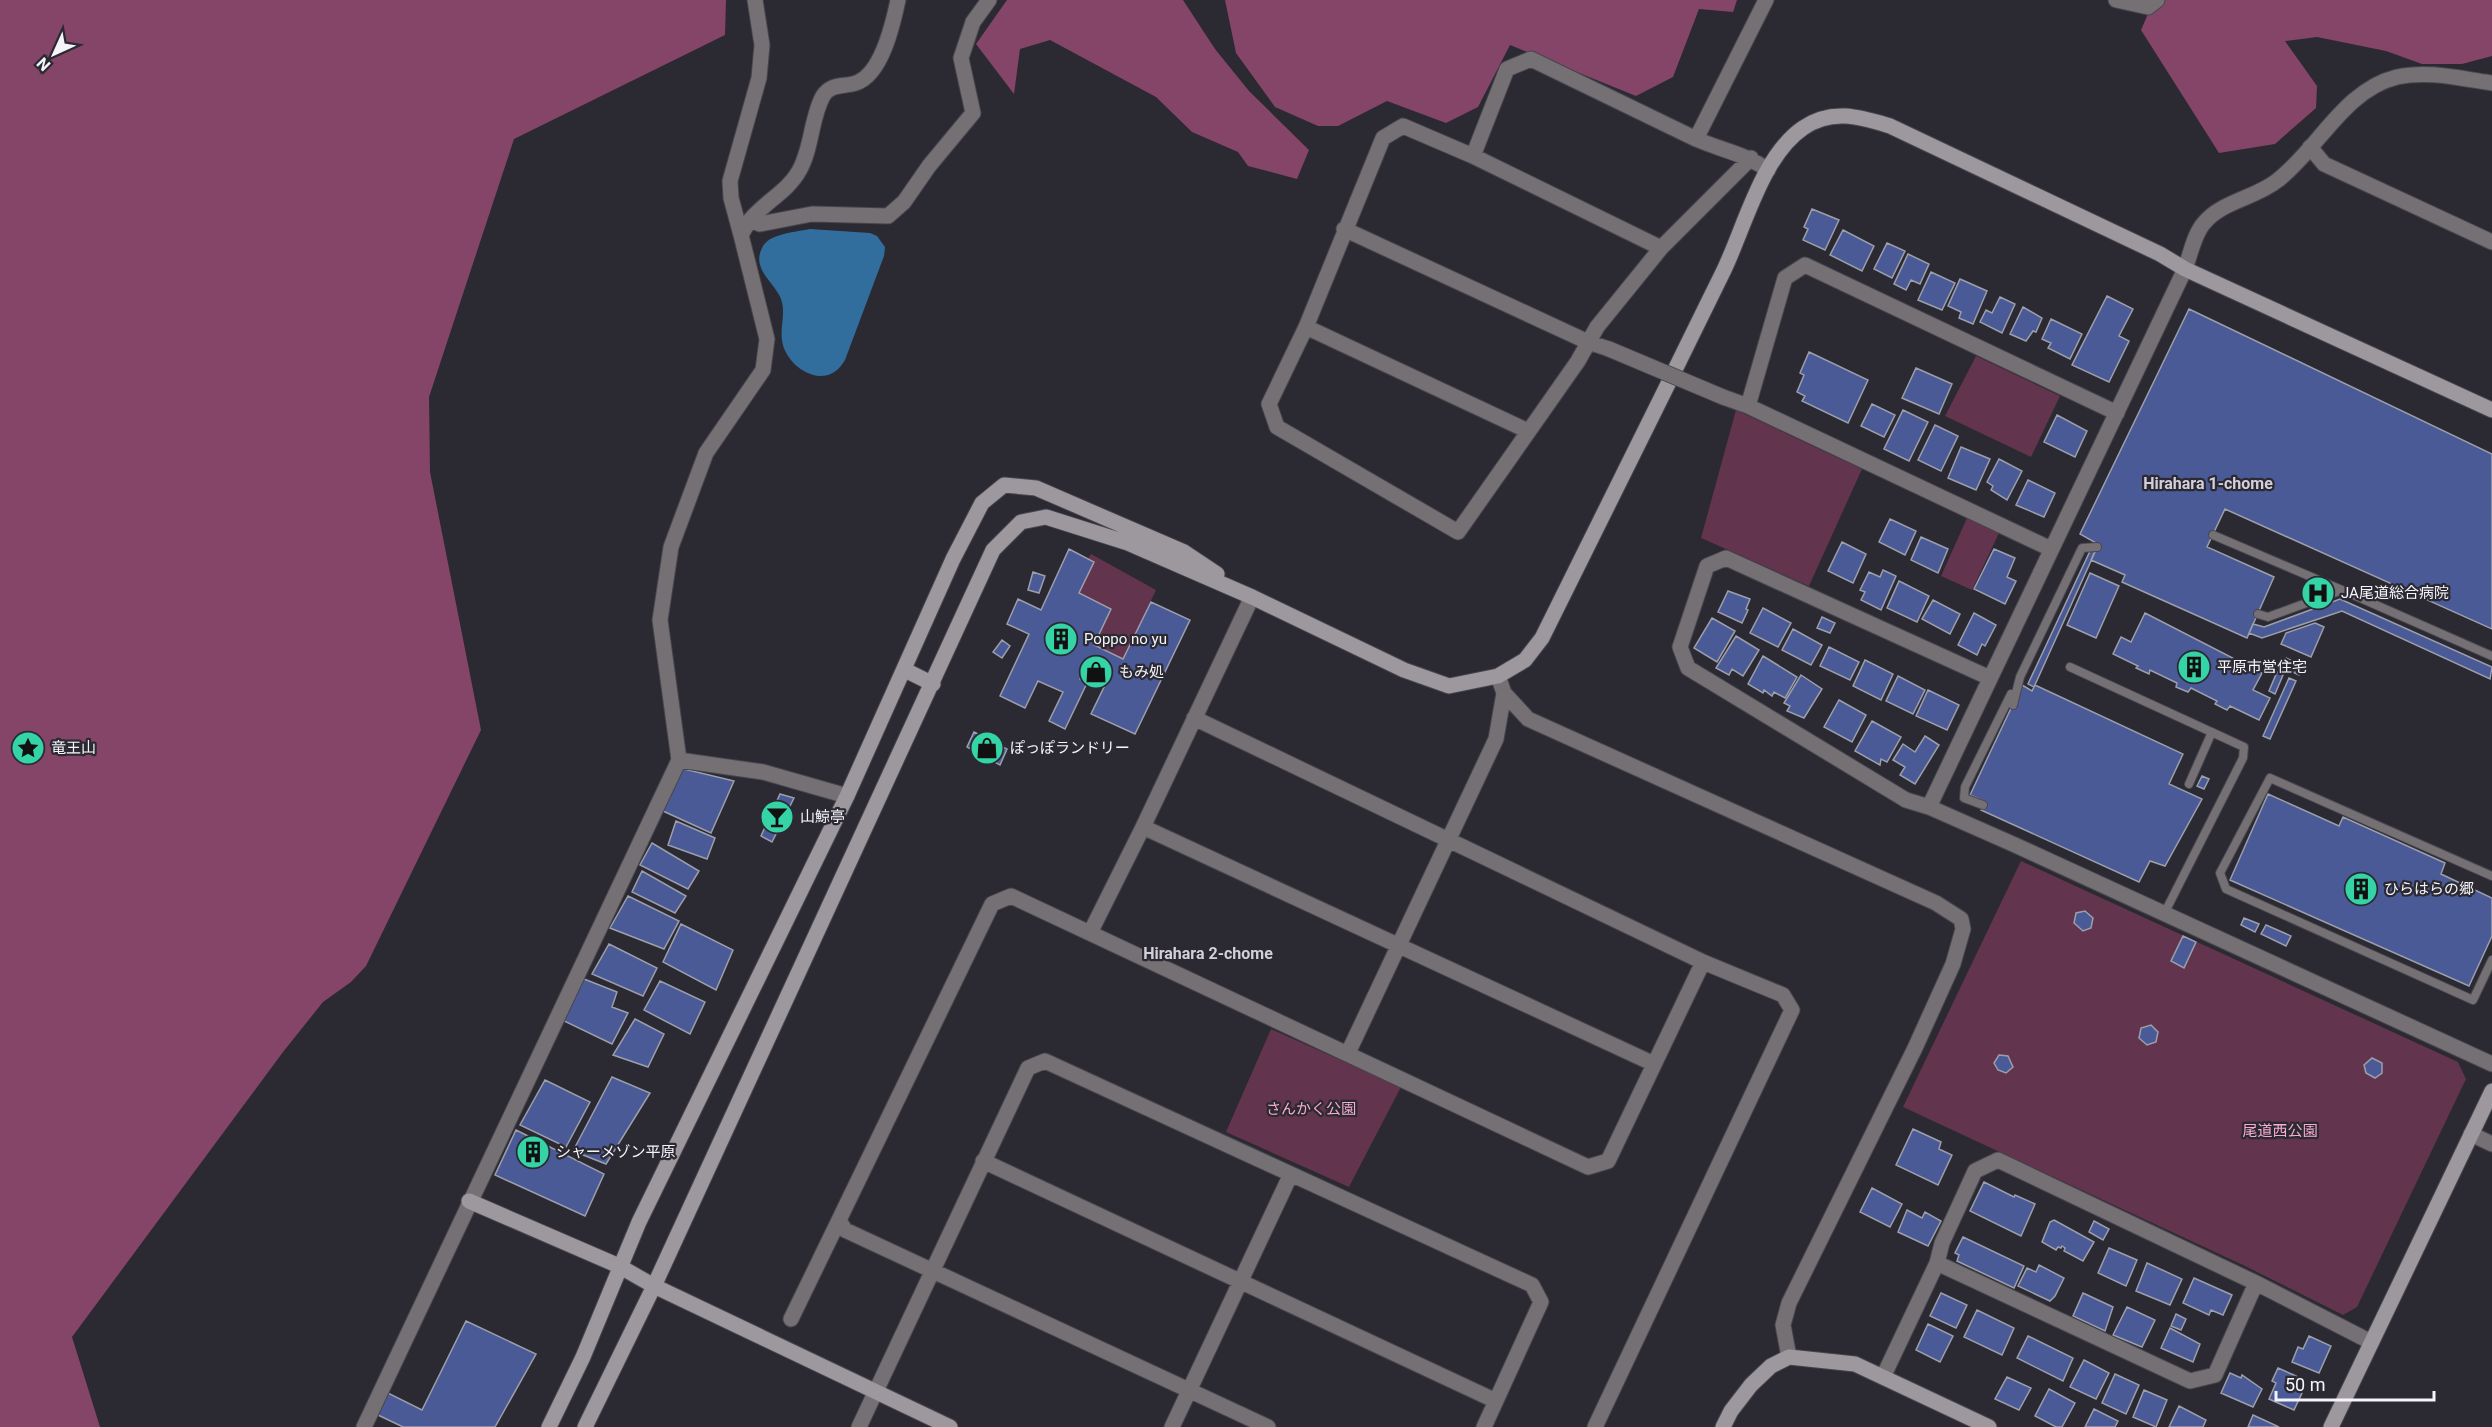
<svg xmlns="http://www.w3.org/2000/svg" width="2492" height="1427" viewBox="0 0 2492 1427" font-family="Roboto,'Noto Sans JP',sans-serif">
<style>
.green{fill:#62344d}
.forest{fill:#854568}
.water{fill:#326e9d}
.building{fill:#4a5a96;stroke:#9c9faa;stroke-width:1.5}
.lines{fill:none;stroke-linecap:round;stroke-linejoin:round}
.lane-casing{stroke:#47454e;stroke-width:10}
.street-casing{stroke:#47454e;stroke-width:17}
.secondary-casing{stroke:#47454e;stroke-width:17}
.lane{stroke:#747074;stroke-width:8}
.street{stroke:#747074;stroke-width:15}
.secondary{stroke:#9d989e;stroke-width:15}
.street-bridge-casing{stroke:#47454e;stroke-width:17;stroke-linecap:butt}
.street-bridge{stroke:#747074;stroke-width:15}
.labels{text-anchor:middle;stroke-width:4.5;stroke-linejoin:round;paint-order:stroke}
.poi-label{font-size:15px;fill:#f5f4fa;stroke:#2b2932;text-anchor:start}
.park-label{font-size:15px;fill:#f8abd2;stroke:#2b2932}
.neighbourhood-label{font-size:16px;font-weight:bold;fill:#d3d0dc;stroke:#2b2932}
</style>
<rect width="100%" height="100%" fill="#2b2932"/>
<!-- green -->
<path class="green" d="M 1976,356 L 2060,396 L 2031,457 L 1945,416 Z
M 1736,410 L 1862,469 L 1809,586 L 1701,538 Z
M 1967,518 L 1999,533 L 1972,590 L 1941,576 Z
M 1091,554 L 1156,590 L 1123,659 L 1094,645 L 1111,609 L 1079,593 L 1094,562 L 1088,559 Z
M 2021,861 L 2458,1062 L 2466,1079 L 2357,1307 L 2343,1315 L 2245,1266 L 1903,1107 Z
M 1271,1029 L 1401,1087 L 1349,1187 L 1226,1132 Z"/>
<!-- forest -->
<path class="forest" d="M 0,0 L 726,0 L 725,35 L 514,139 L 429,397 L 430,472 L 481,730 L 366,966 L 351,982 L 323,1002 L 283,1052 L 72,1337 L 100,1427 L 0,1427 Z
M 1007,0 L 1183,0 L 1215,49 L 1249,91 L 1309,150 L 1297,179 L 1248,166 L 1238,152 L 1192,132 L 1156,97 L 1050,40 L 1020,49 L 1014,94 L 976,44 Z
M 1225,0 L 1737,0 L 1733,12 L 1699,9 L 1673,77 L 1636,96 L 1510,45 L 1478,107 L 1446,123 L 1387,101 L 1338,126 L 1318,126 L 1275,107 L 1236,53 Z
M 2154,0 L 2492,0 L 2492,56 L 2462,64 L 2422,64 L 2386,51 L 2317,37 L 2285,41 L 2317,86 L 2316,108 L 2275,144 L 2219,153 L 2141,30 Z"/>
<!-- water -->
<path class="water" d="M 810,229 L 870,233 L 877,236 L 885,247 L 884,256 L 845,360 C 839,370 832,376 820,376 C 802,375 784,358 782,340 C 780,326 786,313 781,299 C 774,281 750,269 763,246 C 771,233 797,232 810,229 Z"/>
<!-- building -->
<path class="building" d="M 1812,209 L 1839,220 L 1825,250 L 1803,240 L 1808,229 L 1804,227 Z
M 1843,230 L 1874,246 L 1862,271 L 1830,255 Z
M 1887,243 L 1905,251 L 1892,278 L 1874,269 Z
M 1908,254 L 1929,264 L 1920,284 L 1911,280 L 1906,290 L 1894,284 Z
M 1931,272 L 1955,283 L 1942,310 L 1918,300 Z
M 1960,279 L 1987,291 L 1973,324 L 1959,318 L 1961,312 L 1948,306 Z
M 2107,296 L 2133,309 L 2119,336 L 2129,341 L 2109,382 L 2072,365 Z
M 2000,297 L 2015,304 L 2002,333 L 1980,322 L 1986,310 L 1992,313 Z
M 2023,307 L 2042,318 L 2036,332 L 2033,331 L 2026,341 L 2010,334 Z
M 2189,309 L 2492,454 L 2492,629 L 2225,509 L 2207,547 L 2274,577 L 2247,638 L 2122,582 L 2125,575 L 2091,560 L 2098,544 L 2080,534 Z
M 2051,319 L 2082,334 L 2070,359 L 2048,348 L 2051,343 L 2042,339 Z
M 1809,352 L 1868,380 L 1848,423 L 1802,401 L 1805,396 L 1797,392 L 1804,375 L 1800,373 Z
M 1916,368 L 1952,384 L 1939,414 L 1902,398 Z
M 1872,404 L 1895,415 L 1884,437 L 1861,426 Z
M 1903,410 L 1928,422 L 1909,461 L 1884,449 Z
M 2057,415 L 2087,431 L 2075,457 L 2044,442 Z
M 1935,425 L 1958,436 L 1941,471 L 1918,460 Z
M 1961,447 L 1990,459 L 1976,490 L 1948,478 Z
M 1999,459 L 2022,471 L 2007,500 L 1991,490 L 1993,486 L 1987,482 Z
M 2028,480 L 2055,493 L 2044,517 L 2016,505 Z
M 1890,519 L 1916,531 L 1905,555 L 1879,542 Z
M 1921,537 L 1948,549 L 1938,573 L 1911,560 Z
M 1842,542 L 1866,554 L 1853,583 L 1828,571 Z
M 1069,549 L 1094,562 L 1079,593 L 1111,609 L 1094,645 L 1123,659 L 1151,602 L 1190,620 L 1135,734 L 1091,714 L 1104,687 L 1082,676 L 1080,679 L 1087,683 L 1065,729 L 1049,721 L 1063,692 L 1038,681 L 1025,708 L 1000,696 L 1029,634 L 1007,624 L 1018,599 L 1041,610 Z
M 1994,549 L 2015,558 L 2007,577 L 2016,581 L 2005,604 L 1974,589 Z
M 2091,549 L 2095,552 L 2034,687 L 2028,684 Z
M 1883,570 L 1896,576 L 1881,610 L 1861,600 L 1865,592 L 1860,590 L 1869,572 L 1880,577 Z
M 1033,572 L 1045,576 L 1039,593 L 1028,590 Z
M 2090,573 L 2119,586 L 2096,638 L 2067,625 Z
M 1899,581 L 1929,596 L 1917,622 L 1887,608 Z
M 1728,591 L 1750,599 L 1746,609 L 1748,610 L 1742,623 L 1718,612 Z
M 2340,599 L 2492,667 L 2490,679 L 2342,611 L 2262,638 L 2249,633 L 2253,624 L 2264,627 Z
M 1933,600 L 1960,614 L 1950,634 L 1922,619 Z
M 1763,608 L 1791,623 L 1778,647 L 1750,633 Z
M 1974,613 L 1996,625 L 1985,646 L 1982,644 L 1977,655 L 1958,645 Z
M 2145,613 L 2262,673 L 2253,690 L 2270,698 L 2259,720 L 2230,706 L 2227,710 L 2215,704 L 2217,701 L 2191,688 L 2188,692 L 2176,687 L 2177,683 L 2150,670 L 2149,674 L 2136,668 L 2138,666 L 2113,654 L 2121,637 L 2131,642 Z
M 1822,617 L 1835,623 L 1830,633 L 1817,628 Z
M 1712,618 L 1735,631 L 1717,662 L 1694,648 Z
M 2315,623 L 2324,627 L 2311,657 L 2281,644 L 2286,633 Z
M 1793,629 L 1822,645 L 1811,665 L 1782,650 Z
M 1736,636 L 1759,650 L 1743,676 L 1732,669 L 1729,675 L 1716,668 Z
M 1002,640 L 1010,646 L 1002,658 L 993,652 Z
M 1829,647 L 1859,662 L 1850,680 L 1820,666 Z
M 1763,656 L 1797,677 L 1785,698 L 1774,692 L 1772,696 L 1764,690 L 1763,693 L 1748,684 Z
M 2286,658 L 2303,666 L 2299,675 L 2282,667 Z
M 1865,660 L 1893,674 L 1881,700 L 1853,686 Z
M 2277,672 L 2283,675 L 2275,694 L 2269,691 Z
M 1801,675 L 1822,689 L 1804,718 L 1787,711 L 1790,706 L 1784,703 Z
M 1898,676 L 1925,690 L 1913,714 L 1886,701 Z
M 2289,678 L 2296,681 L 2270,739 L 2263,736 Z
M 2022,685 L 2032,691 L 2035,685 L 2183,754 L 2169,784 L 2202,799 L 2165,866 L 2150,861 L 2139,882 L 1981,810 L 1984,801 L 1970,795 Z
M 1928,690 L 1959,705 L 1947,730 L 1916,716 Z
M 1839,700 L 1866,715 L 1852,742 L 1824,727 Z
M 1872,721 L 1901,737 L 1887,762 L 1881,759 L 1880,765 L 1855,751 Z
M 974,732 L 1007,749 L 1000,765 L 967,747 Z
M 1925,736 L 1939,745 L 1915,784 L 1900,775 L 1905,767 L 1893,760 L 1903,744 L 1915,752 Z
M 680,768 L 734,781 L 711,833 L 663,811 Z
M 2202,776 L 2209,779 L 2204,789 L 2197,786 Z
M 780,794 L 794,798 L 772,842 L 761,836 Z
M 2268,794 L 2339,826 L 2343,817 L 2445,863 L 2441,874 L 2492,898 L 2492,936 L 2469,986 L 2230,880 Z
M 676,821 L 715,838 L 707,859 L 668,845 Z
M 652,843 L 699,871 L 688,889 L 640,865 Z
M 642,871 L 686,896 L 675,913 L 632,892 Z
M 628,896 L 679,921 L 664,949 L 610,928 Z
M 2085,911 L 2093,918 L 2091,928 L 2083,931 L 2074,923 L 2076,913 Z
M 2244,918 L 2259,924 L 2255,932 L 2241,925 Z
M 681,924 L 733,950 L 716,990 L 663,962 Z
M 2266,925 L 2291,936 L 2286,946 L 2261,934 Z
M 2183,936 L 2196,942 L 2184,968 L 2171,961 Z
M 609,944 L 657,968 L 643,996 L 592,974 Z
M 584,979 L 617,992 L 612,1007 L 628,1013 L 612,1044 L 562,1020 Z
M 660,981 L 705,1002 L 690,1034 L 644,1010 Z
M 635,1019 L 664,1034 L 648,1067 L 613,1055 Z
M 2151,1025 L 2158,1032 L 2156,1042 L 2147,1045 L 2139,1038 L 2141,1028 Z
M 1999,1055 L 2008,1056 L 2013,1067 L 2006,1073 L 1998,1070 L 1994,1063 Z
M 2372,1058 L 2382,1063 L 2382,1073 L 2375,1078 L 2366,1073 L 2364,1065 Z
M 612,1077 L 650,1093 L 606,1164 L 573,1151 Z
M 545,1080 L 590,1102 L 566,1147 L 520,1125 Z
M 1913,1129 L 1941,1142 L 1939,1149 L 1952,1155 L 1938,1185 L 1896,1165 Z
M 516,1130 L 604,1174 L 585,1216 L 495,1175 Z
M 1984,1182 L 2014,1197 L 2015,1195 L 2035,1204 L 2021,1236 L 1970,1211 Z
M 1872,1188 L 1902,1204 L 1890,1227 L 1860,1212 Z
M 1907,1210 L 1922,1218 L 1925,1212 L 1941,1221 L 1928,1246 L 1898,1232 Z
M 2054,1220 L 2094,1242 L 2083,1261 L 2064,1251 L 2065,1248 L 2062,1246 L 2061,1248 L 2058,1247 L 2056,1250 L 2042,1242 L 2050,1222 Z
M 2094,1221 L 2109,1229 L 2103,1240 L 2089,1232 Z
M 1963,1237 L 2024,1266 L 2014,1288 L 1957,1261 L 1959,1255 L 1955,1253 Z
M 2109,1248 L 2137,1260 L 2126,1286 L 2098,1273 Z
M 2147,1263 L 2182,1279 L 2170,1305 L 2136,1291 Z
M 2039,1265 L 2064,1278 L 2055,1296 L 2050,1301 L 2018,1286 L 2027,1268 L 2036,1272 Z
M 2194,1278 L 2232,1295 L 2223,1315 L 2211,1310 L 2209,1315 L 2183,1303 Z
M 1941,1293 L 1967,1305 L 1956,1328 L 1930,1316 Z
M 2083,1293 L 2113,1307 L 2105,1331 L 2073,1316 Z
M 2127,1307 L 2155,1320 L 2142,1347 L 2113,1335 Z
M 1977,1310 L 2014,1328 L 2002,1355 L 1964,1337 Z
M 2176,1314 L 2186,1319 L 2181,1330 L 2171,1326 Z
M 466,1321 L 536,1354 L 495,1427 L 403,1427 L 378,1415 L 386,1392 L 422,1410 Z
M 1928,1324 L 1953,1336 L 1940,1362 L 1916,1350 Z
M 2170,1328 L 2200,1344 L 2193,1362 L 2161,1348 Z
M 2028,1336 L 2073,1358 L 2063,1381 L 2017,1358 Z
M 2309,1336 L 2331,1346 L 2319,1373 L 2292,1362 L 2298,1347 L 2303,1349 Z
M 2084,1360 L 2109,1373 L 2096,1399 L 2070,1387 Z
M 2278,1368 L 2296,1376 L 2291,1387 L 2302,1393 L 2294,1410 L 2269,1399 L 2276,1383 L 2272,1381 Z
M 2230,1373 L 2241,1378 L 2242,1375 L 2262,1389 L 2253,1407 L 2221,1393 Z
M 2115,1374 L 2139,1385 L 2126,1414 L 2102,1403 Z
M 2007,1377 L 2031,1388 L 2019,1410 L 1995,1399 Z
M 2049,1389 L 2075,1403 L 2062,1427 L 2056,1427 L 2035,1416 Z
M 2144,1390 L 2167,1400 L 2156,1427 L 2133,1417 Z
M 2179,1406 L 2206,1420 L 2203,1427 L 2169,1427 Z
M 2094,1409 L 2118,1421 L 2115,1427 L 2085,1427 Z
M 2253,1415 L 2279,1427 L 2248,1427 Z"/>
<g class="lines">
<!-- lane casing -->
<g class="lane-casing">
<path id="lane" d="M 2213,535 L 2342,590
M 2258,614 L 2268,617 L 2342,590 L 2492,656
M 2070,667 L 2244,747 L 2243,758 L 2164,914
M 2013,705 L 2020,677 L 2082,548 L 2097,547
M 2189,784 L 2212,732
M 1983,805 L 1964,798 L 1965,787 L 2011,694
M 2492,876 L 2270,778 L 2220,873 L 2226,889 L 2473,1000 L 2492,960"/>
</g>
<!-- street casing -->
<g class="street-casing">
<path id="street" d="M 2116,0 L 2148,7 L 2157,0
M 1696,139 L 1766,0
M 2310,147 L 2324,164 L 2492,242
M 1473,156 L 1507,69 L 1531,59 L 1696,139 C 1721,150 1746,154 1768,170
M 750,220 L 760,224 L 812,214 L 888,216 L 904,202 L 929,166 L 973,113 L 961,58 L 973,22 L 989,0
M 1344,229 L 1588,342 L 1609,349
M 741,235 L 731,198 L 730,181 L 759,78 L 762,45 L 755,0
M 1661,248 L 1473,156 L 1403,126 L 1383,138 L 1306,327 L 1269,404 L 1277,427 L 1458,532 L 1578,361 L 1597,327 L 1661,248 L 1751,158
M 1306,327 L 1528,431
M 1723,397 L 1748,406
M 2051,549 L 1748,406 L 1785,278 L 1805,265 L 2117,413
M 1498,676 L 1504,693 L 1528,719 L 1936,903 L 1961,919 L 1963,929 L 1953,964 L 1915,1048 L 1789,1303 L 1783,1325 L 1789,1357
M 1990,678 L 1726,558 L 1707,566 L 1680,647 L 1688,668 L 1906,800 L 1929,807 L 2015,845 L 2492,1064
M 1194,718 L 1703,962 L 1783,995 L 1792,1010 L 1595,1427
M 679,760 L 660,620 L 671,547 L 706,453 L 763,370 L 767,339 L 741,235 C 744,230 747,224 751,219 C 765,202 788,191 799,171 C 812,149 811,117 823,96 C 831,83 844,87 856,83 C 882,74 893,24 898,0
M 1929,807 L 2185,269 C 2190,256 2194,234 2204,223 C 2222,201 2256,198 2278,180 C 2319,148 2344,90 2397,77 C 2429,70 2461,79 2492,83
M 1143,827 L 1654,1064
M 1090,933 L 1143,827 L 1252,597
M 1348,1053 L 1496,739 L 1504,693
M 2471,1134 L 2492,1144
M 983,1161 L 1496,1401
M 1937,1263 L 2190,1381 L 2215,1375 L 2256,1283
M 791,1319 L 839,1220
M 1883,1377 L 1937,1263 L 1942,1243 L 1975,1171 L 1998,1160 L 2256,1283 L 2371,1342
M 364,1427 L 679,760 L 763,772 L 847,796
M 859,1427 L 1028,1068 L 1045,1061 L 1532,1285 L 1541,1302 L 1484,1427
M 1172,1427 L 1291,1174
M 1268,1427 L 845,1230 L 839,1220 L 992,904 L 1011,896 L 1588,1167 L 1608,1161 L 1703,962"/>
</g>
<!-- secondary casing -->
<g class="secondary-casing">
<path id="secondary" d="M 905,670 L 933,684
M 469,1201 L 619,1266 L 654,1286 L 950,1427
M 549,1427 L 583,1357 L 639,1222 L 847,796 L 953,559 L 982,503 L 1004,485 L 1036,488 L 1184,552 L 1217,574
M 585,1427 L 654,1286 L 993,550 L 1021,522 L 1046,517 L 1128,543 L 1252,597 L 1404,670 L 1449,686 L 1498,676 L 1525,660 L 1542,638 C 1603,515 1664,393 1724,270 C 1745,226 1762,156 1803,128 C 1832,108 1860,117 1890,126 L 2160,254 L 2185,269 L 2492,410
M 1723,1427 L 1731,1411 L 1751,1385 L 1771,1366 L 1789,1357 L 1855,1364 L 1989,1427
M 2331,1427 L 2492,1091"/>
</g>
<!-- lane -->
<use href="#lane" class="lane"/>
<!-- street -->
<use href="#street" class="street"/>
<!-- secondary -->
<use href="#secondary" class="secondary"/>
<!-- street-bridge casing -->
<g class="street-bridge-casing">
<path id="street-bridge" d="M 1609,349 L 1723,397"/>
</g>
<!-- street-bridge -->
<use href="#street-bridge" class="street-bridge"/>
</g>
<!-- icons -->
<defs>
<g id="hospital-disc" transform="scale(1.725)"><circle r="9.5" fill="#35d4a7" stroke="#2b2932"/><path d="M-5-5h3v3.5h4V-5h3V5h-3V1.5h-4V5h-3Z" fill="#111"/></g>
<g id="building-disc" transform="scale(1.725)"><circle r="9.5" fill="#35d4a7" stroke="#2b2932"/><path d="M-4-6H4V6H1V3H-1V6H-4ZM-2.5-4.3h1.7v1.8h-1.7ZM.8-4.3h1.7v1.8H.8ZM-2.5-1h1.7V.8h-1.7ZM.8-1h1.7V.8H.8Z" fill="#111"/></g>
<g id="shop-disc" transform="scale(1.725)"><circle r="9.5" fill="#35d4a7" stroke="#2b2932"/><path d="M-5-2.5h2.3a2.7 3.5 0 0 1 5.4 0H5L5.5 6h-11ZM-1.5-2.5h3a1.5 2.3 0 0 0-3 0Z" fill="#111"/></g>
<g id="sight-disc" transform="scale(1.725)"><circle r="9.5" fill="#35d4a7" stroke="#2b2932"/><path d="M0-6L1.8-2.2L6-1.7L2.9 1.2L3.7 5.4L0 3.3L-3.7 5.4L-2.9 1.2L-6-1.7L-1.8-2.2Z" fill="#111"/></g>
<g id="bar-disc" transform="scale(1.725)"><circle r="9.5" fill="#35d4a7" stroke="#2b2932"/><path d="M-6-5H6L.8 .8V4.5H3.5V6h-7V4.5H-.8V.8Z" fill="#111"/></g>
</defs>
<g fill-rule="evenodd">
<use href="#hospital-disc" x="2318" y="593"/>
<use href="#building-disc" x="1061" y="639"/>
<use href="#building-disc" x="2194" y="667"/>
<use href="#shop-disc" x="1096" y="672"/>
<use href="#sight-disc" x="28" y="748"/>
<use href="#shop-disc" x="987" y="748"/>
<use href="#bar-disc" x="777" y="817"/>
<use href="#building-disc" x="2361" y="889"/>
<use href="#building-disc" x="533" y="1152"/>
</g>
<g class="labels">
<!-- poi labels -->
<g class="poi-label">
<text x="2341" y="598">JA尾道総合病院</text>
<text x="1084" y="644">Poppo no yu</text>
<text x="2217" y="672">平原市営住宅</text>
<text x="1119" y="677">もみ処</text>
<text x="51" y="753">竜王山</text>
<text x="1010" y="753">ぽっぽランドリー</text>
<text x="800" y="822">山鯨亭</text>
<text x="2384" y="894">ひらはらの郷</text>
<text x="556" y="1157">シャーメゾン平原</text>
</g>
<!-- park labels -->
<g class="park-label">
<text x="1311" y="1114">さんかく公園</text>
<text x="2280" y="1136">尾道西公園</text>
</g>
<!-- neighbourhood labels -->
<g class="neighbourhood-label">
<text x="2208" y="489">Hirahara 1-chome</text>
<text x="1208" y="959">Hirahara 2-chome</text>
</g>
</g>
<!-- north arrow -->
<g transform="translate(54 54) rotate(225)" stroke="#2b2932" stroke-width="4.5" paint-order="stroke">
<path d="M0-4.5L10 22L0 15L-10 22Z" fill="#f5f4fa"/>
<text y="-9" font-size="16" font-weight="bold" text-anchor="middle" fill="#f5f4fa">N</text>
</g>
<!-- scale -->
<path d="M2276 1391v9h158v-9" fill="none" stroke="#f5f4fa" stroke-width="3"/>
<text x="2285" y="1391" font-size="18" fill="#f5f4fa" stroke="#2b2932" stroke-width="4.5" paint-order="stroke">50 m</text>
</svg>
